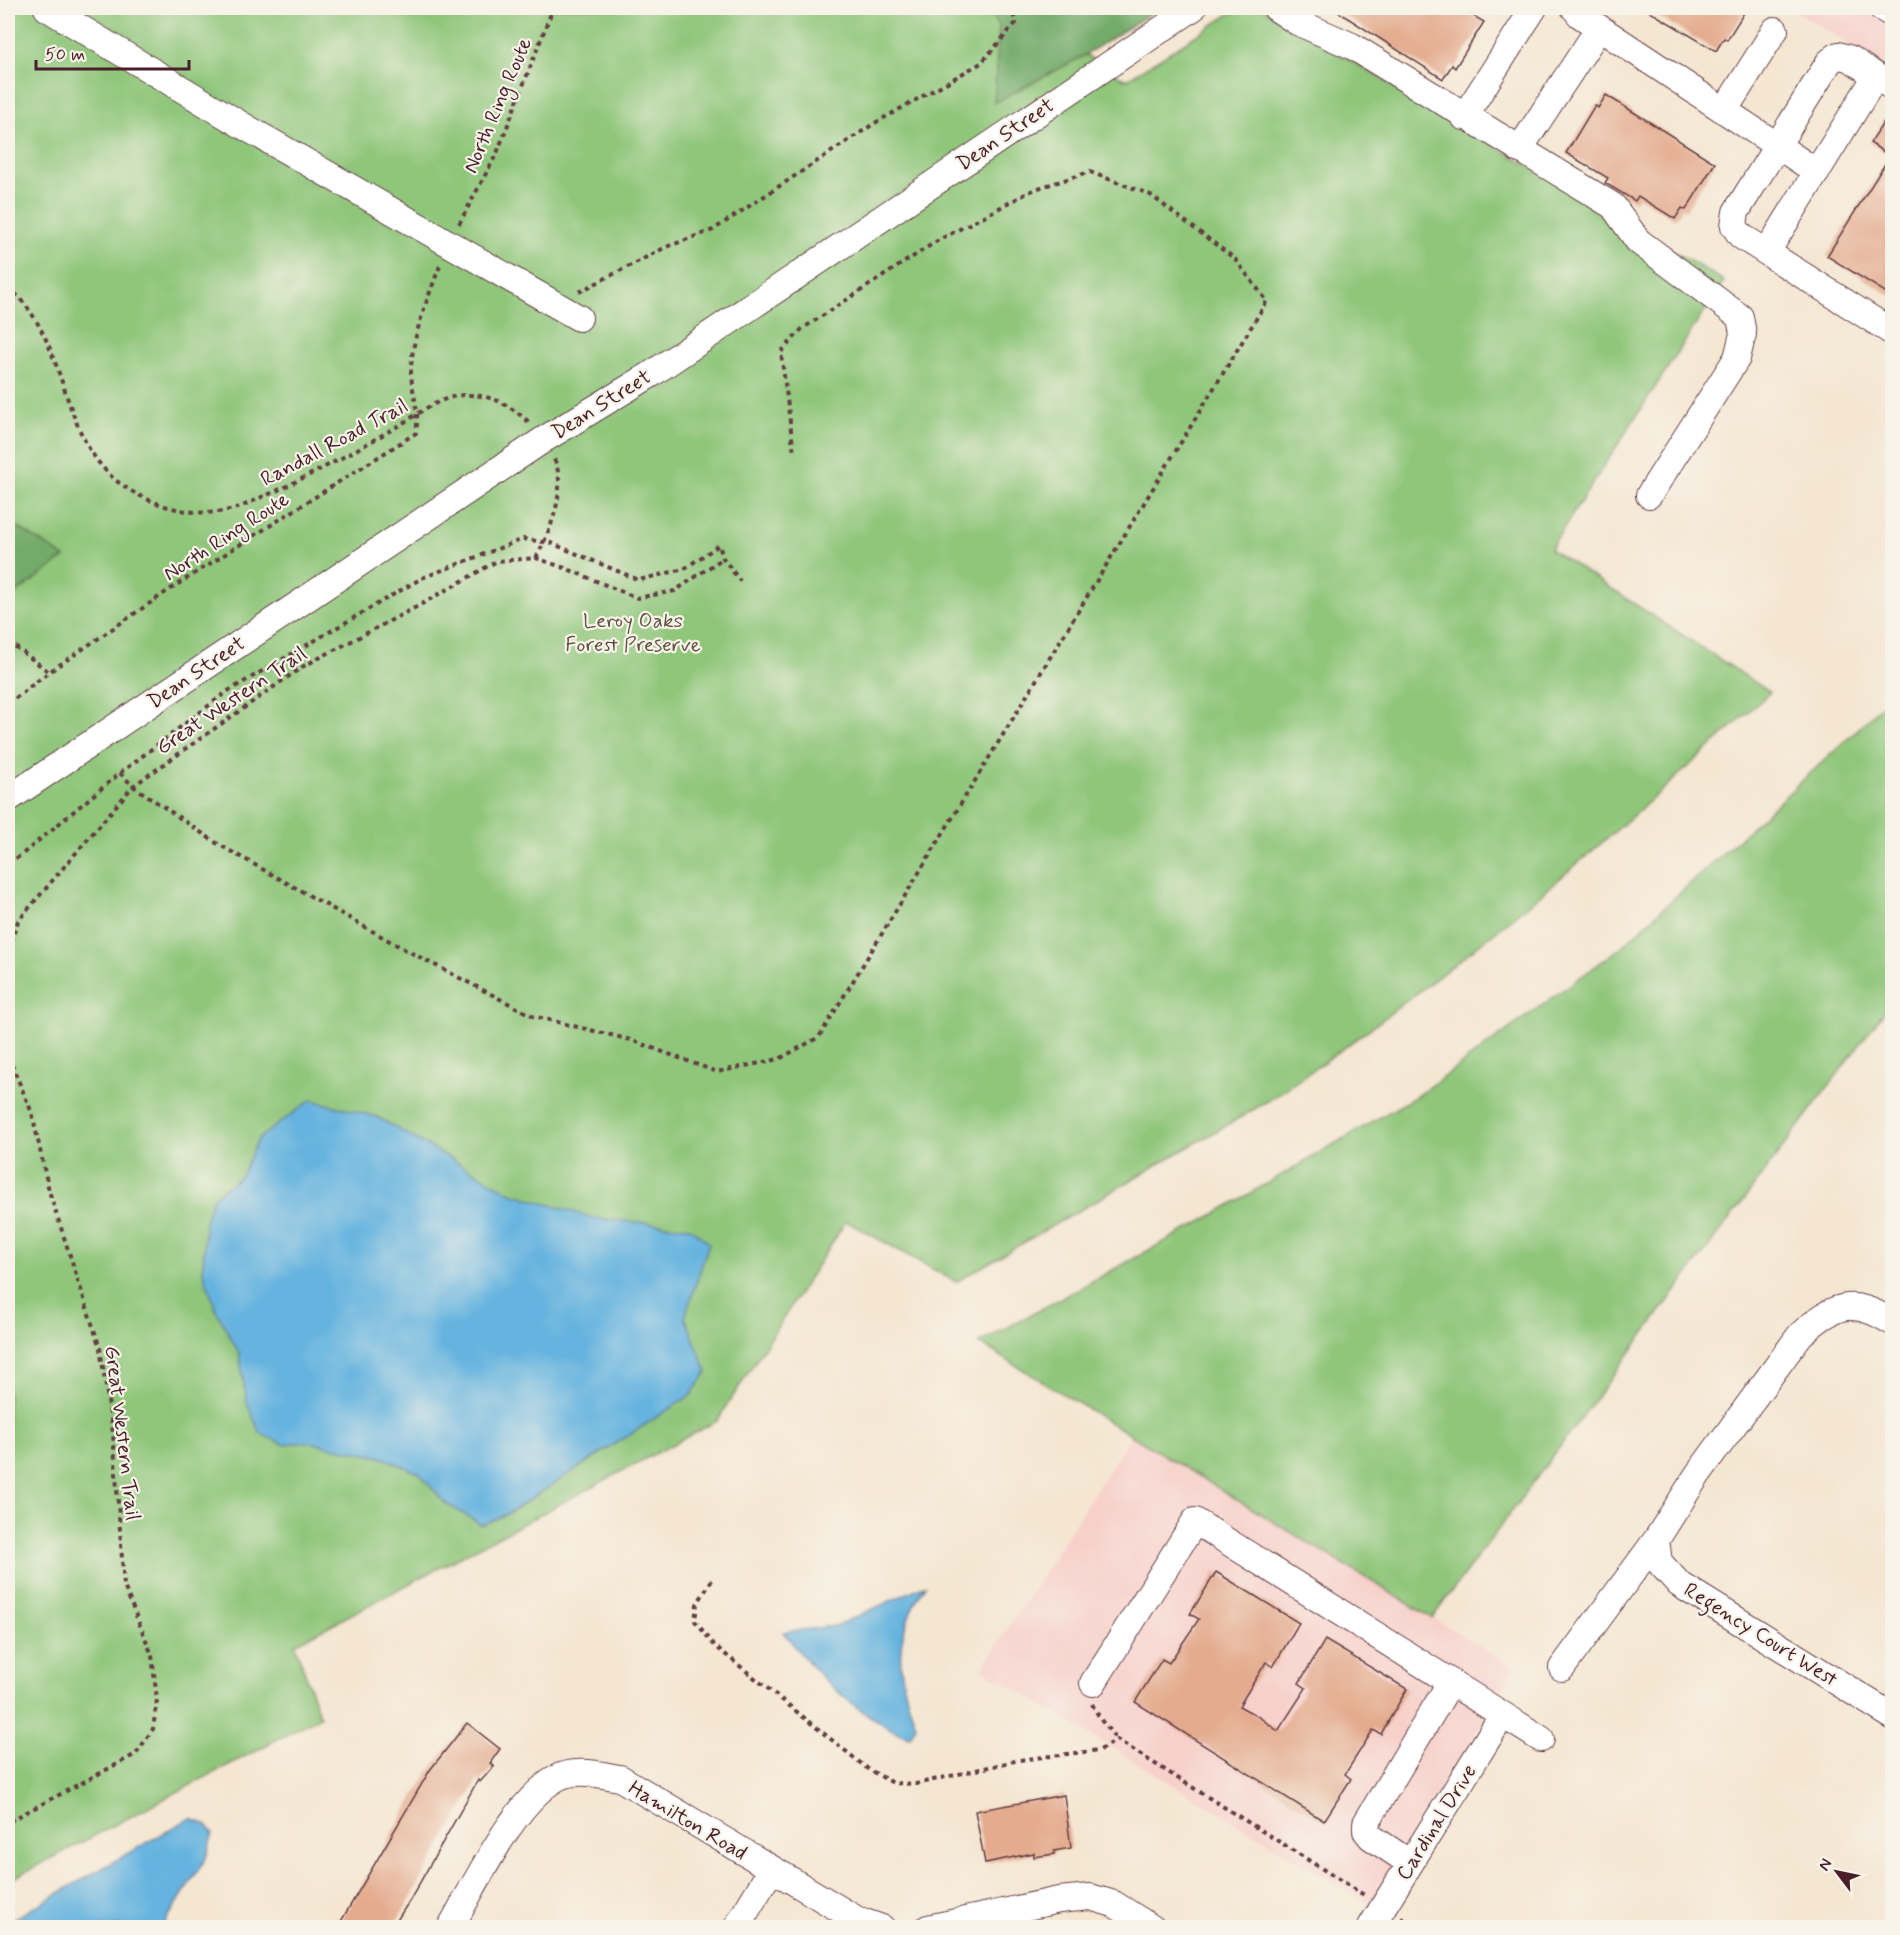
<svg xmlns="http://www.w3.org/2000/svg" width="1900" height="1935" viewBox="0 0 1900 1935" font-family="Mynerve,sans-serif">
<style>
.built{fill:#f7d0cb}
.green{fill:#8fc67a;stroke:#6c7252;stroke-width:1.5}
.forest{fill:#73ab6a;stroke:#5e654a;stroke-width:1.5}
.water{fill:#65b3df;stroke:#586985;stroke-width:1.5}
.building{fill:#e4ab8e}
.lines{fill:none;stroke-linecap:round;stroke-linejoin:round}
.minor-casing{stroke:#643d44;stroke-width:28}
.path{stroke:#643d44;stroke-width:4;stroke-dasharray:4.5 4.5;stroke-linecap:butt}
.minor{stroke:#fff;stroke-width:26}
.labels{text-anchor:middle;stroke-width:4.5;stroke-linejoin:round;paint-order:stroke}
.street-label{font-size:21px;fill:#4a1f2b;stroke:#f7f3e8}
.park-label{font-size:21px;fill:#5f5143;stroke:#f7f3e8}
</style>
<rect width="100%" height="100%" fill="#f7f3e8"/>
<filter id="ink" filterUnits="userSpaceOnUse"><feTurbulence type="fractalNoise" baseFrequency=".0167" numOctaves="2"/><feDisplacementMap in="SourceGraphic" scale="12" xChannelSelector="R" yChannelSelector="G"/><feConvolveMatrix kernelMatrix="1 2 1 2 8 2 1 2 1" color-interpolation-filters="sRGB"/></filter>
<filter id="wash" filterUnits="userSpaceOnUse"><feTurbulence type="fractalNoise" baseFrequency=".008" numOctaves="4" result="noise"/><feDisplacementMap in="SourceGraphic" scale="24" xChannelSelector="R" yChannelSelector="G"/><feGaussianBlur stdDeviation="1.35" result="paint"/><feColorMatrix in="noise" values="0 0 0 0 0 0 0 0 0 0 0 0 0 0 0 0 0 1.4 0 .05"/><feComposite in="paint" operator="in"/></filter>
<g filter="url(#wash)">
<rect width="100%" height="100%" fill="#f4e6d1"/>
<!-- built -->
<path class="built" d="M 1790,8 L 1892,8 L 1892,70 Z
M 1131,1435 L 1516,1668 L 1370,1904 L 982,1669 Z"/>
<!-- green -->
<path class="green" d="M 8,8 L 1011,8 L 1126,80 L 1239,8 L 1262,8 L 1724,281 L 1550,549 L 1770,692 C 1615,836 1454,973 1280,1093 C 1245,1116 1207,1136 1171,1157 C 1099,1199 1028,1240 956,1282 L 846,1221 L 717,1421 L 295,1644 L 320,1717 L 8,1881 Z
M 1892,695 L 1892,1001 L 1432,1618 L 979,1343 L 1206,1219 L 1420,1094 L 1619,949 L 1854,733 Z"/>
<!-- forest -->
<path class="forest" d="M 988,8 L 1159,8 L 1085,55 L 994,103 L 999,26 Z
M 8,521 L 65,557 L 8,599 Z"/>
<!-- water -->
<path class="water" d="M 311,1100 L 377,1117 L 511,1193 L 594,1218 L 689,1227 L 709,1243 L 685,1317 L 707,1372 L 691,1395 L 507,1514 L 482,1525 L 445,1503 L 419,1473 L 381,1457 L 308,1442 L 283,1444 L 260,1433 L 247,1403 L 239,1353 L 216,1310 L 203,1271 L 205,1221 L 213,1197 L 241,1176 L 258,1139 Z
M 925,1585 C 893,1636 895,1669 916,1725 L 910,1737 C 899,1735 891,1729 881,1723 C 839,1698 813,1670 783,1632 L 836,1626 Z
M 190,1818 L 207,1825 L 213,1833 L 206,1858 L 162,1927 L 8,1927 L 8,1922 Z"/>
<g id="blocks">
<!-- building -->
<path class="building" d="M 1332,8 L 1460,8 L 1484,22 L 1455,68 L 1452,65 L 1443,79 Z
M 1644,8 L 1747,8 L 1727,40 L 1724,38 L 1716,51 Z
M 1606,95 L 1715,163 L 1686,210 L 1682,208 L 1675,219 L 1638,196 L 1635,201 L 1605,183 L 1608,178 L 1566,153 L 1595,105 L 1598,108 Z
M 1893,108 L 1893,297 L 1827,256 L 1890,156 L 1870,143 Z
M 1216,1572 L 1299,1623 L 1273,1667 L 1266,1662 L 1239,1706 L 1259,1717 L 1278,1731 L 1306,1688 L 1299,1683 L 1325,1640 L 1407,1689 L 1381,1734 L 1373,1730 L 1345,1774 L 1351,1779 L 1324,1821 L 1135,1702 L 1162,1659 L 1169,1663 L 1199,1619 L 1190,1614 Z
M 467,1723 L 500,1749 L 490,1763 L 494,1766 L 480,1782 L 478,1780 L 410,1900 L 392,1928 L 337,1928 L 430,1770 Z
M 1064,1795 L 1071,1848 L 1054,1851 L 1054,1854 L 1034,1857 L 1034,1853 L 985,1863 L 975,1811 Z"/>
</g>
</g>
<g filter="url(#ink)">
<use href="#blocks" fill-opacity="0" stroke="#643d44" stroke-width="1.5"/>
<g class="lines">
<!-- minor casing -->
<g class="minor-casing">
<path id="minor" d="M 47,8 L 240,124 L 579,318
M 1276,8 L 1297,22 L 1352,46 L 1613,206 L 1638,241 L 1740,317 L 1743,334 L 1737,358 L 1649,495
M 1574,8 L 1580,15 L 1817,172
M 1882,8 L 1892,14
M 1892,87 L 1851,59 L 1838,55 L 1829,62 L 1736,212 L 1734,226 L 1741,236 L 1892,332
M 1724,111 L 1775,30
M 1464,117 L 1534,8
M 1519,150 L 1599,28
M 1767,252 L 1876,76
M 8,799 L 543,440 L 650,375 L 1193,8
M 1892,1322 C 1852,1297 1834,1304 1800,1335 L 1698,1474 L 1656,1540 L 1659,1562 L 1679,1584 L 1892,1716
M 1562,1668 L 1656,1540
M 1093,1683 L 1195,1521 L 1541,1739
M 1410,1863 L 1371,1837 L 1366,1831 L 1366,1823 L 1450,1683
M 450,1928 C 476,1884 513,1802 557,1778 C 575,1768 601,1775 620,1778 L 856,1919 L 882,1928
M 736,1928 L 771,1870
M 928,1928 L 1059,1900 L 1090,1897 L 1114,1904 L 1152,1928
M 1370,1928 L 1502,1716"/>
</g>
<!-- path -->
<path class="path" d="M 8,12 L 16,8
M 459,224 L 497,153 L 553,8
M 8,287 C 72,341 56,441 125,487 C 155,507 198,519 233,509 C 245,506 256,499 267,495 C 313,475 356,450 400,425 C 421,412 443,394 470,395 C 496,396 510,406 530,423
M 579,292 L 666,247 L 713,230 L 875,123 L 981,63 L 1016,23 L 1011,8
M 536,558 C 550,532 568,489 554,459
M 8,641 L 49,672 L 178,584 L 416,433 C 420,408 412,395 411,372 C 411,338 429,295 441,263
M 8,704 L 49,672
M 120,773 L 133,786 L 218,844 L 404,949 L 533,1016 L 631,1040 L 717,1072 L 779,1059 L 819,1037 L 1267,301 L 1235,259 L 1149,194 L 1090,172 L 1035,189 L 937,241 L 802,329 L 781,352 L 794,453
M 8,863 L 20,856 L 120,773 L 228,691 L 422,578 L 523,539 L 551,543 L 639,580 L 684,569 L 719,545 L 723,558 L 740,581
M 8,950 L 18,921 L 133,786 L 302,667 L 420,605 L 497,561 L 536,558 L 565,568 L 637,598 L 675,591 L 723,558
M 8,1056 L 32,1113 L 49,1191 L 100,1348 L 113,1433 L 124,1586 L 152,1655 L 157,1700 L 153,1729 L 136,1754 L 8,1822
M 712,1580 L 697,1604 L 695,1621 L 715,1646 L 868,1769 L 893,1783 L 916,1784 L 1019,1760 L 1100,1750 L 1117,1740 L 1364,1895
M 1092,1704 L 1101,1720 L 1117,1740
M 1401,1918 L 1415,1928"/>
<!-- minor -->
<use href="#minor" class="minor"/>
</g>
</g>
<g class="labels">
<!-- street labels -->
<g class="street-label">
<text transform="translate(497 105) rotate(-67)" y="7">North Ring Route</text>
<text transform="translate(1005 134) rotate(-34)" y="7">Dean Street</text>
<text transform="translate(601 404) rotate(-32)" y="7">Dean Street</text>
<text transform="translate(334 442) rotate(-28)" y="7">Randall Road Trail</text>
<text transform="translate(226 536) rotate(-33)" y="7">North Ring Route</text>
<text transform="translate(196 672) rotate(-34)" y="7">Dean Street</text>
<text transform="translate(231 700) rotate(-34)" y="7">Great Western Trail</text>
<text transform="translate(123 1433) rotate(83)" y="7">Great Western Trail</text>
<text transform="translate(1761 1634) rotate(32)" y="7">Regency Court West</text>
<text transform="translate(688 1820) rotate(31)" y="7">Hamilton Road</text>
<text transform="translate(1436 1822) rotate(-58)" y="7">Cardinal Drive</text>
</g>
<!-- park labels -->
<g class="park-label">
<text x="633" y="627">Leroy Oaks<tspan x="633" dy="24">Forest Preserve</tspan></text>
</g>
</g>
<!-- margin -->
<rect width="1900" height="1935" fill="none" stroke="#f7f3e8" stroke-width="30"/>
<!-- north arrow -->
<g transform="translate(1837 1872) rotate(302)" stroke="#f7f3e8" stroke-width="4.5" paint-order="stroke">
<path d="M0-4.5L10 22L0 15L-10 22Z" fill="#4a1f2b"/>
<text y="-9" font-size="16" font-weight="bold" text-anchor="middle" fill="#4a1f2b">N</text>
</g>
<!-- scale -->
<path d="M36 60v9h153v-9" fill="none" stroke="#4a1f2b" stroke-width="3"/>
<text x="45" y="60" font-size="18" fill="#4a1f2b" stroke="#f7f3e8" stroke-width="4.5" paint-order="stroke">50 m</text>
</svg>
